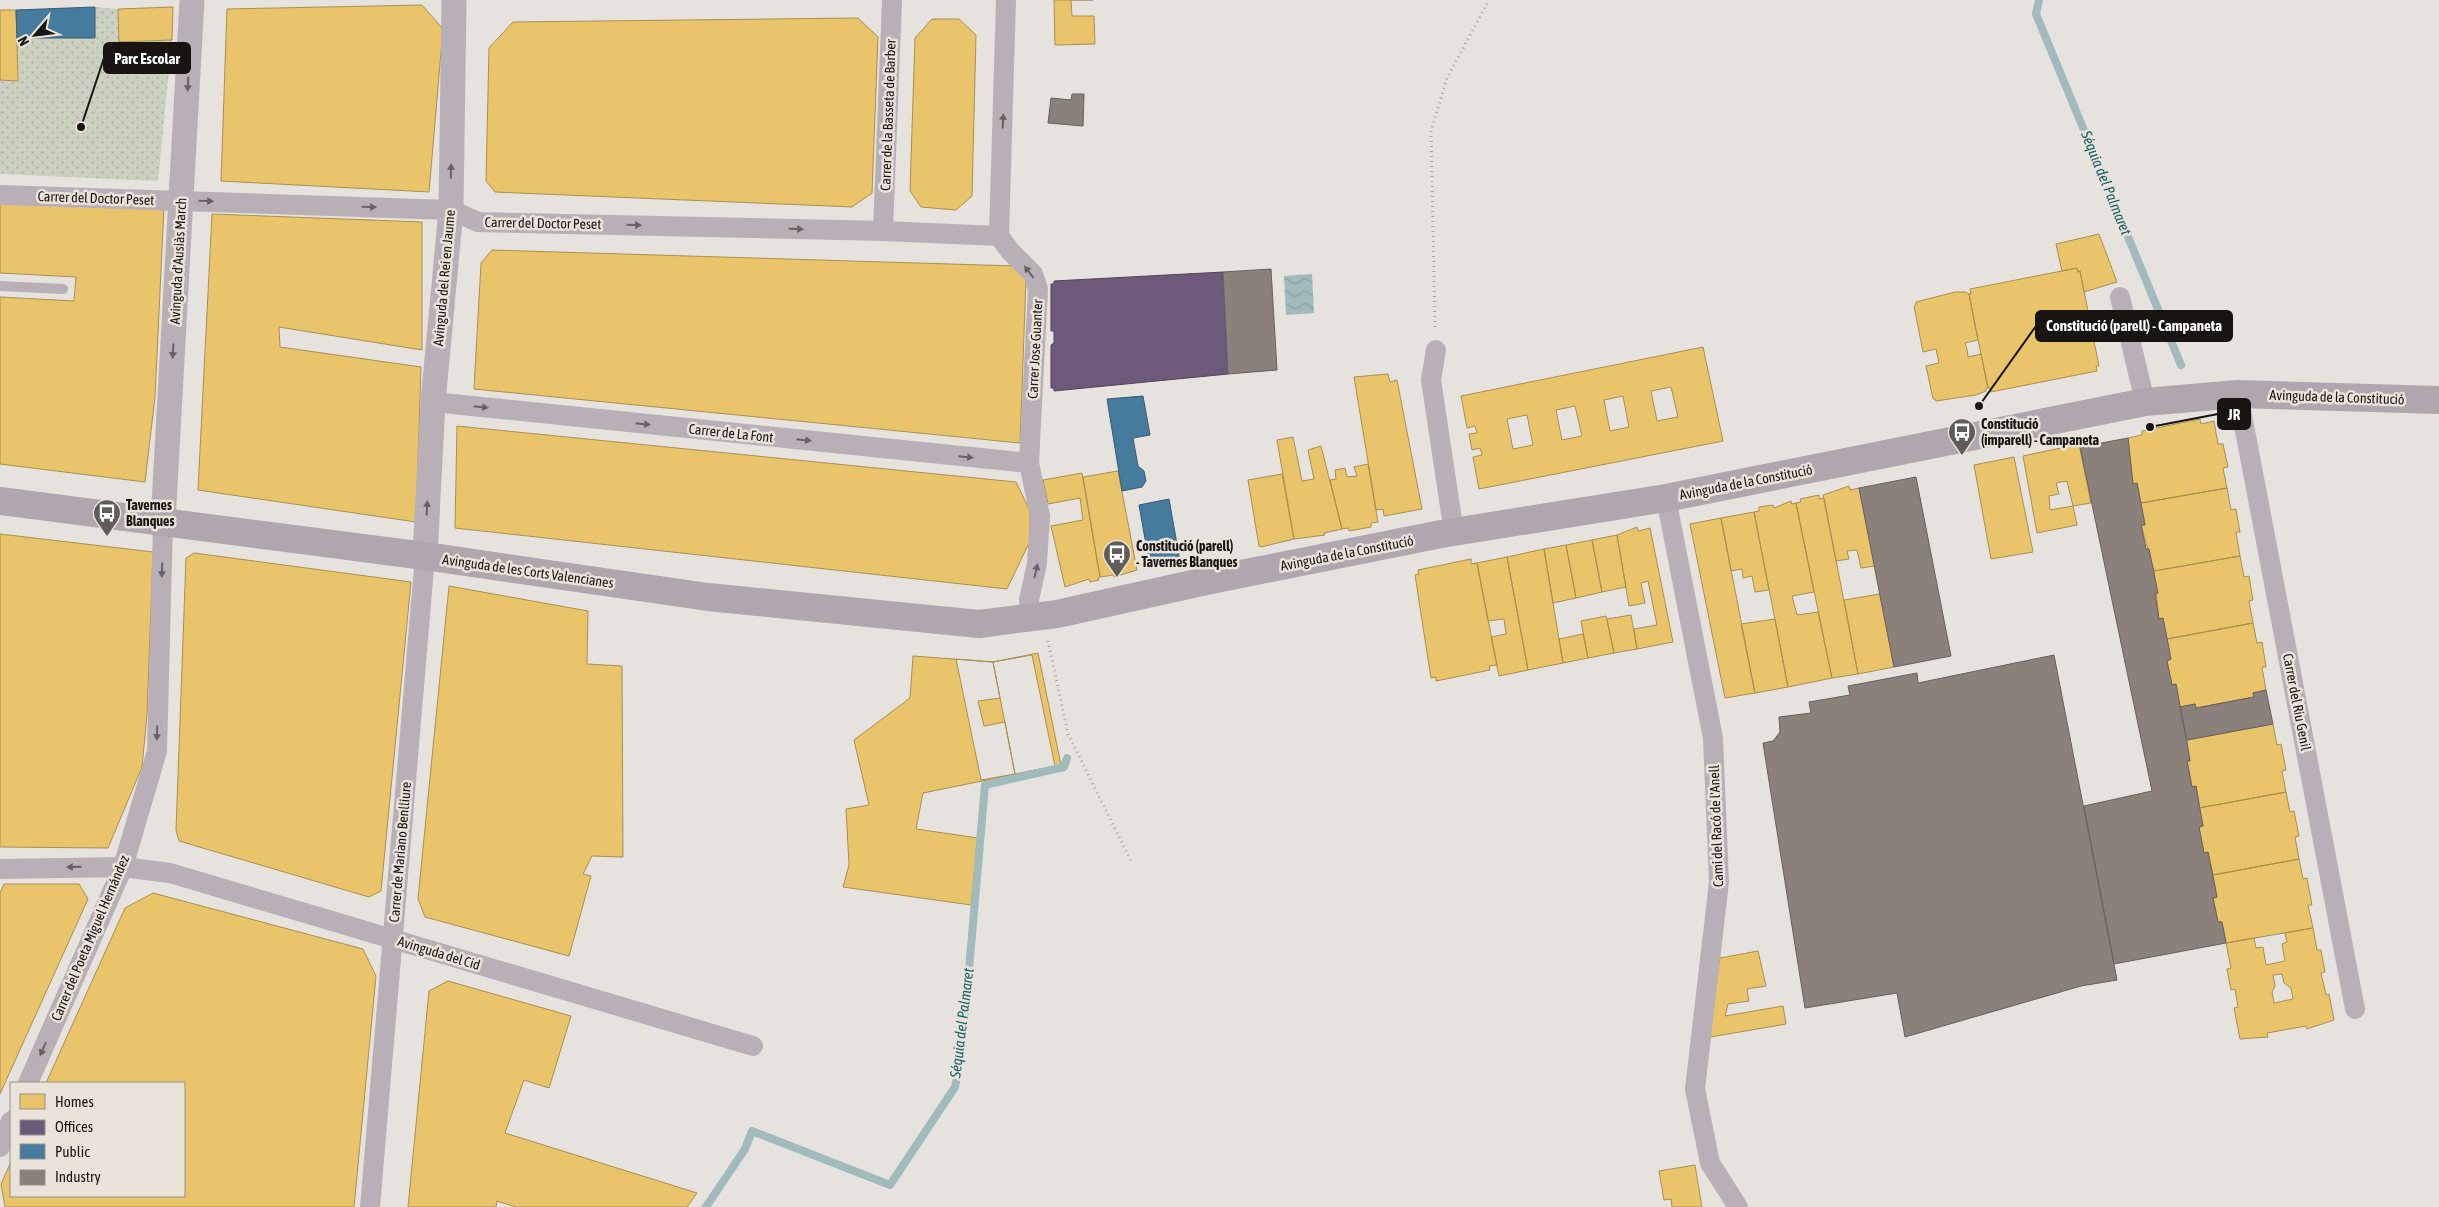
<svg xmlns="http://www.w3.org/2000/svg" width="2439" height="1207" viewBox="0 0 2439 1207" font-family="'Asap Condensed',sans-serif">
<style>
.green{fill:url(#green-dots)}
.water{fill:url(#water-waves)}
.homes{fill:#e9c46a;stroke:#aa8f4f;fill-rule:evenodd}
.offices{fill:#6d597a;stroke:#53445a}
.public{fill:#457b9d;stroke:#375c73}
.industry{fill:#8a817c;stroke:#68605c}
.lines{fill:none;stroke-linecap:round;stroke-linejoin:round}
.stream{stroke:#a1bbbd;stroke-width:8}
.path{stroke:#a8a3a6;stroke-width:3;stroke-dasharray:1 4;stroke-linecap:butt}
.service{stroke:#b9b0b7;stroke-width:10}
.minor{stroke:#b9b0b7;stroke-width:20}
.tertiary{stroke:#b9b0b7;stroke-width:25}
.secondary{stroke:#b0a6ae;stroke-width:28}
.oneway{fill:#686264}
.labels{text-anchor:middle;stroke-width:5;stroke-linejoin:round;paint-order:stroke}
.street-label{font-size:14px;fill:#171411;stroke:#eae3da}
.poi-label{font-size:14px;font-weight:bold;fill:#171411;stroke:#eae3da;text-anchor:start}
.water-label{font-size:15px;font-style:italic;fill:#15626a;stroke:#eae3da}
.leader{fill:none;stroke:#171411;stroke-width:2}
.callout-dot{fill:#171411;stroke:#eae3da;stroke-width:2}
.callout{fill:#171411;stroke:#171411;stroke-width:2}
.callout-label{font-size:15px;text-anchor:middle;font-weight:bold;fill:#fff}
</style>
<defs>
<pattern id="green-dots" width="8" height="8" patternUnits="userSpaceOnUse" patternTransform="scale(1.25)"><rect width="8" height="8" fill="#ccd0c0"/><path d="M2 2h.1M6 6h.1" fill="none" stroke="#aeb2a4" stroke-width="1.8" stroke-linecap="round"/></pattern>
<pattern id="water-waves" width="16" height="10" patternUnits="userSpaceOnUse" patternTransform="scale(1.25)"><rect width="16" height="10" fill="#a1bbbd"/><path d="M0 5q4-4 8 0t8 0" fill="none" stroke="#8aa0a1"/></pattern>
</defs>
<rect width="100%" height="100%" fill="#e6e2de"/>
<!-- green -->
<path class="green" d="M 95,7 L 118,9 L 119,42 L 172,40 L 158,181 L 0,174 L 0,80 L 18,81 L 17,38 L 95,38 Z"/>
<!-- water -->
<path class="water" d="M 1312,274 L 1314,313 L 1286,315 L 1284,276 Z"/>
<!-- homes -->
<path class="homes" d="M 1071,0 L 1072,16 L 1094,16 L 1095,44 L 1055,45 L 1054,0 L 1093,0 Z
M 422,5 L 443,29 L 429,192 L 221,181 L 227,9 Z
M 173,7 L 172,40 L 119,42 L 118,9 Z
M 0,10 L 16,10 L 18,81 L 0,80 Z
M 858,18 L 878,37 L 872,193 L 852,207 L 495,192 L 486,181 L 489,48 L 513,22 Z
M 932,19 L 959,19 L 976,35 L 972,196 L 956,210 L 921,207 L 910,191 L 915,38 Z
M 0,204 L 164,207 L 155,397 L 145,482 L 0,464 L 0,297 L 74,301 L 76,277 L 0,273 Z
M 212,214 L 422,222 L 422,350 L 279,327 L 280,347 L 421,367 L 416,522 L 198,490 Z
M 2099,234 L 2117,282 L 2084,292 L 2080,271 L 2078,272 L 2077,268 L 2062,271 L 2056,244 Z
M 492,250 L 1015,266 L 1026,279 L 1020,443 L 474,389 L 481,263 Z
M 2077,268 L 2078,272 L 2080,271 L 2099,366 L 2096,366 L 2097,371 L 1991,392 L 1990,388 L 1988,388 L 1975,325 L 1969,294 L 1971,294 L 1970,289 Z
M 1955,292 L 1966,292 L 1969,294 L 1978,340 L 1965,343 L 1967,349 L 1968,357 L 1981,354 L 1988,388 L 1986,388 L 1986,391 L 1976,395 L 1936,401 L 1935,399 L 1933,399 L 1926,366 L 1939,363 L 1936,349 L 1923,352 L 1914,306 L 1916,305 L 1916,302 Z
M 1703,347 L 1723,441 L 1479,489 L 1473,457 L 1482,455 L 1480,448 L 1472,450 L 1469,434 L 1477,433 L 1475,426 L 1467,428 L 1461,396 ZM 1671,387 L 1678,417 L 1657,421 L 1651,391 ZM 1623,396 L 1629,427 L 1610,431 L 1604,400 ZM 1575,406 L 1582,436 L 1562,440 L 1556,410 ZM 1527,415 L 1533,445 L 1513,449 L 1507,419 Z
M 1388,374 L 1390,382 L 1397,380 L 1422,509 L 1384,516 L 1383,509 L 1376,510 L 1354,377 Z
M 2200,419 L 2201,424 L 2214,421 L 2218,444 L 2223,444 L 2228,467 L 2223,468 L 2227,488 L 2141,503 L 2137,483 L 2133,484 L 2128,438 L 2142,435 L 2142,431 Z
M 457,426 L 1016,482 L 1030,511 L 1030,541 L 1007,589 L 455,528 Z
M 1293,437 L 1302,481 L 1314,479 L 1308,450 L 1321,446 L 1342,529 L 1324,533 L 1325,535 L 1294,539 L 1277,440 Z
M 2079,444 L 2091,503 L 2073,506 L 2077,525 L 2037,533 L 2023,456 ZM 2067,481 L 2073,506 L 2050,510 L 2049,496 L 2059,494 L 2056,483 Z
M 2014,457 L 2033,552 L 1991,559 L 1974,465 Z
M 1368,464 L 1378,522 L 1371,523 L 1371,527 L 1349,531 L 1348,528 L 1342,529 L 1330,480 L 1336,479 L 1335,470 L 1345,468 L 1347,477 L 1357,476 L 1354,467 Z
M 1118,471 L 1137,570 L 1114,577 L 1114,575 L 1100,577 L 1083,477 Z
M 1082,473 L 1100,577 L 1098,578 L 1099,580 L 1090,582 L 1089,579 L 1065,587 L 1051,526 L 1083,520 L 1080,498 L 1048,504 L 1043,480 Z
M 1282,474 L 1294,539 L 1261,547 L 1259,546 L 1248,480 Z
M 1849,486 L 1850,490 L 1859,488 L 1875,566 L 1861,568 L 1857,550 L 1847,551 L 1849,559 L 1836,561 L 1823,495 Z
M 2227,488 L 2231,510 L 2236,509 L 2240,532 L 2236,532 L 2240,556 L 2154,571 L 2141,525 L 2145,525 L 2141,503 Z
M 1819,495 L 1819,499 L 1824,498 L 1858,674 L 1832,678 L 1796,503 L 1801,502 L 1800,499 Z
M 1791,501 L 1792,504 L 1796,503 L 1814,592 L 1792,596 L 1797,615 L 1818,612 L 1832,678 L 1788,687 L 1754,512 L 1759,511 L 1759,507 L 1773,505 L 1774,508 Z
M 1754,512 L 1769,590 L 1755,592 L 1752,576 L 1743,578 L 1742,569 L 1731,571 L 1721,518 Z
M 1721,518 L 1755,693 L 1725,698 L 1690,524 Z
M 1637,527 L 1638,531 L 1650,528 L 1673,642 L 1637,649 L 1634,629 L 1657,625 L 1648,581 L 1641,583 L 1645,603 L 1629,606 L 1617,535 Z
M 0,534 L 153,552 L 147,715 L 142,767 L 108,848 L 0,847 Z
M 1617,535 L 1626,587 L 1602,592 L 1592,540 Z
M 1592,540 L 1602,592 L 1576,598 L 1566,545 Z
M 1566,545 L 1576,598 L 1553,603 L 1544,549 Z
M 1544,549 L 1563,663 L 1528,670 L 1507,557 Z
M 194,553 L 411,582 L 381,891 L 369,897 L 179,841 L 176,830 L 186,558 Z
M 2240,556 L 2244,577 L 2249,576 L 2253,600 L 2249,601 L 2253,623 L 2167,639 L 2163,618 L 2159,619 L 2154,571 Z
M 1507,557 L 1528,670 L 1499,676 L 1491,637 L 1506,634 L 1504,619 L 1488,621 L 1477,563 Z
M 1471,559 L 1471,564 L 1477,563 L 1497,665 L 1489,666 L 1490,670 L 1436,681 L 1436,677 L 1431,678 L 1415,575 L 1419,574 L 1418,570 Z
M 449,586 L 588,611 L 587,664 L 622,666 L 623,857 L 592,856 L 583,874 L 591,876 L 569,956 L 425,917 L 418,899 Z
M 1880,594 L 1894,667 L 1858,674 L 1844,600 Z
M 1631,615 L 1637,649 L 1614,653 L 1607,619 Z
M 1606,616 L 1614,653 L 1588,658 L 1581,621 Z
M 1775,619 L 1788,687 L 1755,693 L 1741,624 Z
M 2253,623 L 2257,643 L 2262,642 L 2266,667 L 2262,667 L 2266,690 L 2253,693 L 2254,697 L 2196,708 L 2195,704 L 2180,707 L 2176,684 L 2172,685 L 2167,661 L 2171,659 L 2167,639 Z
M 1583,634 L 1588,658 L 1563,663 L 1559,639 Z
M 1038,653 L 1061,765 L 923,793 L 916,829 L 978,838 L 971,905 L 843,887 L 849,865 L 846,809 L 869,805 L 854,740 L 910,698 L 913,656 L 993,662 Z
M 1032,655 L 1055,766 L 1015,774 L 993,662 Z
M 956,659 L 993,662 L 1000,698 L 978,701 L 984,726 L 1005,722 L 1015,774 L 981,780 Z
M 2273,724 L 2277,745 L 2281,744 L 2286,770 L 2282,771 L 2286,792 L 2199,808 L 2196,786 L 2192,787 L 2187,761 L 2190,761 L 2187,740 Z
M 2286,792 L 2290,812 L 2294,811 L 2299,836 L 2295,837 L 2299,859 L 2213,875 L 2208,852 L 2204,853 L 2199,827 L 2203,826 L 2199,808 Z
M 2299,859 L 2303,879 L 2307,878 L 2312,905 L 2308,905 L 2313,928 L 2226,943 L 2222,922 L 2218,922 L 2213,898 L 2217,897 L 2213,875 Z
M 4,884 L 79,884 L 88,899 L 0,1094 L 0,893 Z
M 153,893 L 363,949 L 376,976 L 354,1207 L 5,1207 L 1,1184 L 11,1162 L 11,1196 L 184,1196 L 184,1083 L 46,1083 L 125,908 Z
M 2313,928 L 2317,950 L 2321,950 L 2325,972 L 2321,973 L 2326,995 L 2329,994 L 2334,1020 L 2307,1029 L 2306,1026 L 2267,1033 L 2268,1037 L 2240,1039 L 2234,1008 L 2238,1007 L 2235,989 L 2231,990 L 2227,969 L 2231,968 L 2226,943 L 2254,938 L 2256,948 L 2263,947 L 2266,965 L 2285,961 L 2282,944 L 2287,942 L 2285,933 ZM 2282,974 L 2284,983 L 2291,988 L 2293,999 L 2274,1003 L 2272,992 L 2275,986 L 2273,975 Z
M 1758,951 L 1766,986 L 1747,989 L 1749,1001 L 1728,1004 L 1725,1016 L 1783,1006 L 1786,1024 L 1705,1038 L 1720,958 Z
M 448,981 L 571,1016 L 549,1088 L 524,1080 L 505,1133 L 697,1193 L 687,1207 L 516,1207 L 497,1201 L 496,1207 L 408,1207 L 429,991 Z
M 1695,1165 L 1702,1207 L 1672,1207 L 1671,1199 L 1664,1200 L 1659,1171 Z"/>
<!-- offices -->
<path class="offices" d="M 1223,272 L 1228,374 L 1054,391 L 1054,388 L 1051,388 L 1051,345 L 1054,343 L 1054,331 L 1051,331 L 1051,284 L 1054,284 L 1054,281 Z"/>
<!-- public -->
<path class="public" d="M 95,7 L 95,38 L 17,38 L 16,10 Z
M 1143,396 L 1150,435 L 1133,438 L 1138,466 L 1144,471 L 1146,481 L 1142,487 L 1122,491 L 1107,399 Z
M 1169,499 L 1180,561 L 1150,567 L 1139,505 Z"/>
<!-- industry -->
<path class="industry" d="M 1072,94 L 1084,94 L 1083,126 L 1048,123 L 1051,98 L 1071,100 Z
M 1271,269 L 1277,370 L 1228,374 L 1223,272 Z
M 2128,438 L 2133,484 L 2137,483 L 2145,525 L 2141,525 L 2146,549 L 2149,549 L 2158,593 L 2155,594 L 2159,619 L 2163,618 L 2171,659 L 2167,661 L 2172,685 L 2176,684 L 2190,761 L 2187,761 L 2192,787 L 2196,786 L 2203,826 L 2199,827 L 2204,853 L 2208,852 L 2217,897 L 2213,898 L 2218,922 L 2222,922 L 2226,943 L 2114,964 L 2084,806 L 2152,791 L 2080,447 Z
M 1916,477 L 1951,656 L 1894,667 L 1859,488 Z
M 2054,655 L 2117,980 L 2081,986 L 1905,1037 L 1897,993 L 1805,1008 L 1763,743 L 1773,741 L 1780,732 L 1779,717 L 1811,713 L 1809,702 L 1850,695 L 1848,686 L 1917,673 L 1918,683 Z
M 2266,690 L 2273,724 L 2187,740 L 2180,707 L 2195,704 L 2196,708 L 2254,697 L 2253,693 Z"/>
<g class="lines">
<!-- stream -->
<path class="stream" d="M 2039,0 L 2036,14 L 2181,365
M 706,1207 L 745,1149 L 752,1131 L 890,1185 L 955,1087 L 962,1050 L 985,785 L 1064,767 L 1067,758"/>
<!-- path -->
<path class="path" d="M 1435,327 L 1431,131 L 1447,78 L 1489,0
M 1048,641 L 1068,734 L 1132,863"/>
<!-- service -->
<path class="service" d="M 0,286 L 63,289"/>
<!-- minor -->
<path class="minor" d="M 1006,0 L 999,236 L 1010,251 L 1033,274 L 1038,289 L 1029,463 L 1040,516 L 1037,563 L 1029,600 L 1031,618
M 0,195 L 451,210 L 478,222 L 883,231 L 999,236
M 883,231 L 892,0
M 2120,297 L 2145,402
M 1436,350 L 1431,380 L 1454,533
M 2238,394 L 2355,1009
M 433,402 L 1029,463
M 1666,498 L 1713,738 L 1719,882 L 1695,1089 L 1710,1163 L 1738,1207
M 0,869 L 123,867 L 170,873 L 753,1046
M 28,1083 L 123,867 L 157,751 L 163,522
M 0,1147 L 11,1121
M 370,1207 L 425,556"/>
<!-- tertiary -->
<path class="tertiary" d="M 163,522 L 192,0
M 425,556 L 433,402 L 451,210 L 454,0"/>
<!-- secondary -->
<path class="secondary" d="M 0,501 L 425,556 L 708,597 L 979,624 L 1057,614 L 1206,581 L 1441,534 L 1666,498 L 2145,402 L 2238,394 L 2439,400"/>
</g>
<!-- one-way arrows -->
<defs><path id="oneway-solid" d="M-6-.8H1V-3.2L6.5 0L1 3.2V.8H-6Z" transform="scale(1.25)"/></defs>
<g class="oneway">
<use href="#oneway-solid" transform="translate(188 84) rotate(93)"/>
<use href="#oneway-solid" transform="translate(1003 121) rotate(-88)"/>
<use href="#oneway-solid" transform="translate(451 171) rotate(-89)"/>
<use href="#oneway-solid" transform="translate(206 201) rotate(2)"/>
<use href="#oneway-solid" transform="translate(369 207) rotate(2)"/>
<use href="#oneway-solid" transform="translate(634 225) rotate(1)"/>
<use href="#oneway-solid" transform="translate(796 229) rotate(1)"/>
<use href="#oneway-solid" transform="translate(1029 272) rotate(-128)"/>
<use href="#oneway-solid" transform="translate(173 351) rotate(93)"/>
<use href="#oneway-solid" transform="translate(481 407) rotate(6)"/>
<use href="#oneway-solid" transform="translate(643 424) rotate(6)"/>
<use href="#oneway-solid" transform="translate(804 440) rotate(6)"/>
<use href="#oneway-solid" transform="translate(966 457) rotate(6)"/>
<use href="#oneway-solid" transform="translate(427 508) rotate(-87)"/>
<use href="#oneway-solid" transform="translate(162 570) rotate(92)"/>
<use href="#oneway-solid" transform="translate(1036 571) rotate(-77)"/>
<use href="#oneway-solid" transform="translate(157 733) rotate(92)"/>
<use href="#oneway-solid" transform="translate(74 867) rotate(179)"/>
<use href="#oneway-solid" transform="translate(43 1049) rotate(114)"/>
</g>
<!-- icons -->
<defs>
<g id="bus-pin" transform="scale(1.4375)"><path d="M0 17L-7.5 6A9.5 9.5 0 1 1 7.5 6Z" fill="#5f5c59" stroke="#eae3da"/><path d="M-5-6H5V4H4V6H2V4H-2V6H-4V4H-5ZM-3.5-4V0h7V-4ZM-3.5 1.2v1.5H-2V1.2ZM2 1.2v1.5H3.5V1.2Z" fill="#fff"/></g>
</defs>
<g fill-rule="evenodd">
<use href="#bus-pin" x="1962" y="432"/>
<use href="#bus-pin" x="107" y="513"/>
<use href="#bus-pin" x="1117" y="554"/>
</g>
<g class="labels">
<!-- street labels -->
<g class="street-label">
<text transform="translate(888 115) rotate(-88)" y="5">Carrer de la Basseta de Barber</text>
<text transform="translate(96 198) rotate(2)" y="5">Carrer del Doctor Peset</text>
<text transform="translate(543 223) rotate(1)" y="5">Carrer del Doctor Peset</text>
<text transform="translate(178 261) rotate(-87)" y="5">Avinguda d'Ausiàs March</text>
<text transform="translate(444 278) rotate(-85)" y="5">Avinguda del Rei en Jaume</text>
<text transform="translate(1035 349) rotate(-87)" y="5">Carrer Jose Guanter</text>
<text transform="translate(2337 397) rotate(2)" y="5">Avinguda de la Constitució</text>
<text transform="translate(731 433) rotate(6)" y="5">Carrer de La Font</text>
<text transform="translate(1746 482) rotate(-11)" y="5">Avinguda de la Constitució</text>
<text transform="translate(1347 553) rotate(-11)" y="5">Avinguda de la Constitució</text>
<text transform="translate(528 571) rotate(8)" y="5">Avinguda de les Corts Valencianes</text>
<text transform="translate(2297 702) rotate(79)" y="5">Carrer del Riu Genil</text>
<text transform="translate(1716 826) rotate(-92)" y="5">Camí del Racó de l'Anell</text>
<text transform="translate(400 852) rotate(-85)" y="5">Carrer de Mariano Benlliure</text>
<text transform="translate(90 938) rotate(-67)" y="5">Carrer del Poeta Miguel Hernández</text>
<text transform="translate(439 953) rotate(17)" y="5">Avinguda del Cid</text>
</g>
<!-- poi labels -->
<g class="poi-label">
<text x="1981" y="429">Constitució<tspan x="1981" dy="16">(imparell) - Campaneta</tspan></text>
<text x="126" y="510">Tavernes<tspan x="126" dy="16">Blanques</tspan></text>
<text x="1136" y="551">Constitució (parell)<tspan x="1136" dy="16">- Tavernes Blanques</tspan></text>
</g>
<!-- water labels -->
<g class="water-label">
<text transform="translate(2106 183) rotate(68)" y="5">Séquia del Palmaret</text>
<text transform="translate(962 1023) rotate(-83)" y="5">Séquia del Palmaret</text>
</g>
</g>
<!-- callouts -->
<path class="leader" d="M81 127L104 58M1979 406L2036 326M2150 427L2218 414"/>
<g class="callout-dot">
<circle cx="81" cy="127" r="5"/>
<circle cx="1979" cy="406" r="5"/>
<circle cx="2150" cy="427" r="5"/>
</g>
<g class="callout">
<rect x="104" y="43" width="86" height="30" rx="5"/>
<rect x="2036" y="311" width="196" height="30" rx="5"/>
<rect x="2218" y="399" width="32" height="30" rx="5"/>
</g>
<g class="callout-label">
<text x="147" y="64">Parc Escolar</text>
<text x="2134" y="331">Constitució (parell) - Campaneta</text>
<text x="2234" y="420">JR</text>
</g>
<!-- legend -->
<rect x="10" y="1082" width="175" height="115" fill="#eae3da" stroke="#96908a"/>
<rect x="20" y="1094" width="25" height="15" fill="#e9c46a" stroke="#96908a"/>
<text x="55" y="1107" font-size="15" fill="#171411">Homes</text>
<rect x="20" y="1120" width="25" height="15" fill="#6d597a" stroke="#96908a"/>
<text x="55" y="1132" font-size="15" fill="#171411">Offices</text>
<rect x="20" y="1144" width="25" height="15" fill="#457b9d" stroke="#96908a"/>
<text x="55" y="1157" font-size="15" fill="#171411">Public</text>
<rect x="20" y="1170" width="25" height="15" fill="#8a817c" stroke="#96908a"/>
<text x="55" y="1182" font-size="15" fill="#171411">Industry</text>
<!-- north arrow -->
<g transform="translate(35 35) rotate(242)" stroke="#eae3da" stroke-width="4" paint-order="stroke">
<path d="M0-4L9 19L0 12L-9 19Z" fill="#171411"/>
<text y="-8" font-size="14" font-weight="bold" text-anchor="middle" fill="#171411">N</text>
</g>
</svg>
